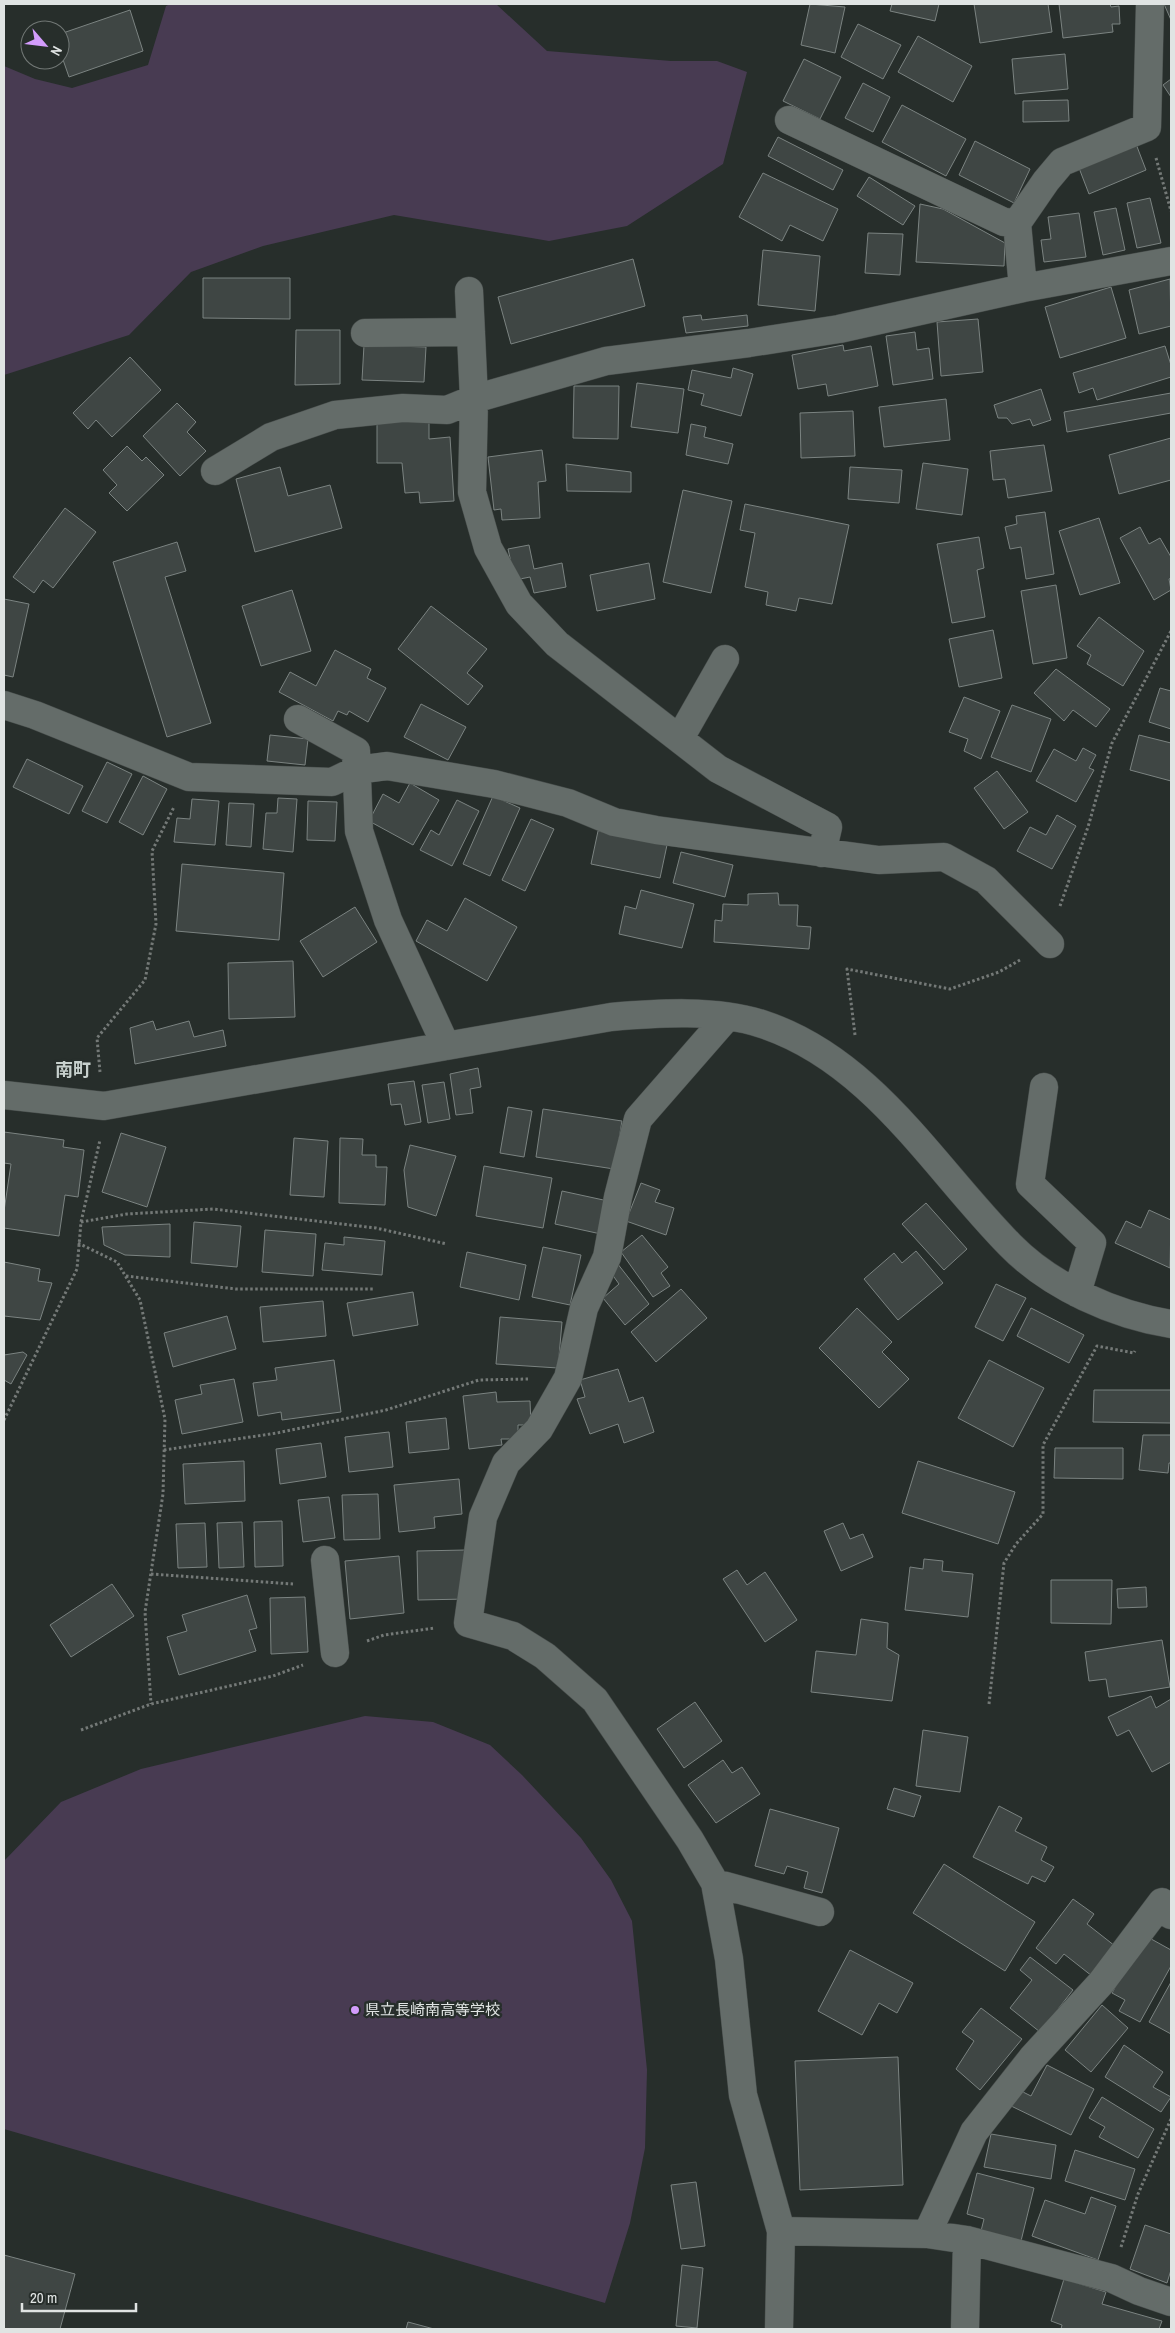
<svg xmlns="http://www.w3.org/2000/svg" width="1175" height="2333" viewBox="0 0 1175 2333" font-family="'Archivo Narrow','Noto Sans JP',sans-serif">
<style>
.green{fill:#483b52}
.building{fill:#3f4644;stroke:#7b8381}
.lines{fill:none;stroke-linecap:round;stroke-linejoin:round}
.minor-casing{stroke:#464c4a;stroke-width:29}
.path{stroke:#747977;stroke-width:3;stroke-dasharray:2.5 2.5;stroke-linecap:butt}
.minor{stroke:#646c69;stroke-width:28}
.poi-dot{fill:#d39cfc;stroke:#272e2b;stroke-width:2}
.labels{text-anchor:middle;stroke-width:5;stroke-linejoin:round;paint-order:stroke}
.poi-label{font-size:15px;fill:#e0e4e3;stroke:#272e2b;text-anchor:start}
.quarter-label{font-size:18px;font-weight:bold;fill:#c7d0cd;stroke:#272e2b}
</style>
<rect width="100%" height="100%" fill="#272e2b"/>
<!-- green -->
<path class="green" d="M 170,4 L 496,4 L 547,51 L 671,61 L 717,61 L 747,72 L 723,164 L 627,226 L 549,241 L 394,215 L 263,246 L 191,272 L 129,335 L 4,375 L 4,66 L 35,79 L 72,88 L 148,65 L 166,6 Z
M 365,1716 L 433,1722 L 490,1745 L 522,1775 L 581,1838 L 611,1880 L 632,1921 L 647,2070 L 645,2148 L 630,2223 L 605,2303 L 4,2129 L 4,1861 L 61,1802 L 141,1769 Z"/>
<!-- building -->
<path class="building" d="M 810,4 L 845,7 L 835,53 L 801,45 Z
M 892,4 L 939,4 L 935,21 L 890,11 Z
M 974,4 L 1048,4 L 1052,32 L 980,43 Z
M 1059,4 L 1110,4 L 1111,7 L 1119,6 L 1120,24 L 1112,24 L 1113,32 L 1063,38 Z
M 1164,4 L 1171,4 L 1171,20 Z
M 130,10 L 143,51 L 69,77 L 60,51 L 60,34 Z
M 858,24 L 901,45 L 883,79 L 841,57 Z
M 918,36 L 972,66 L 953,102 L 898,72 Z
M 1065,54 L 1068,89 L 1015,94 L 1012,59 Z
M 804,59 L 841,77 L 820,119 L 783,101 Z
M 1171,79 L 1171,97 L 1163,85 Z
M 863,83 L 890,97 L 873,132 L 845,118 Z
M 1068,100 L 1069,121 L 1023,122 L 1023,101 Z
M 902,105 L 966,139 L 946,176 L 882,142 Z
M 778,137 L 843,170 L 833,190 L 768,156 Z
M 975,141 L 1030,169 L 1014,203 L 959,175 Z
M 1136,144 L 1146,170 L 1089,194 L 1079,168 Z
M 763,173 L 838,209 L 823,241 L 790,225 L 782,241 L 739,217 Z
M 869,177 L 915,206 L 903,225 L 857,196 Z
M 1150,198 L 1161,243 L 1137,248 L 1127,203 Z
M 920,204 L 943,209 L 1005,243 L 1004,266 L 916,262 Z
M 1116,208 L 1125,250 L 1103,255 L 1094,212 Z
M 1079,213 L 1086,257 L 1044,262 L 1041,240 L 1051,239 L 1048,217 Z
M 868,233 L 903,234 L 900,275 L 865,273 Z
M 763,250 L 820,256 L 815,311 L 758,305 Z
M 633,259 L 645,306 L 511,344 L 498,297 Z
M 203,278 L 290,278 L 290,319 L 203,318 Z
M 1170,279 L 1171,326 L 1139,334 L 1129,290 Z
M 1111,287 L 1126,338 L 1060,358 L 1045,307 Z
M 701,315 L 702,320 L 747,315 L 748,326 L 686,333 L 683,317 Z
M 978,319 L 983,372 L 941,376 L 937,322 Z
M 296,330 L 340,330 L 340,384 L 295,385 Z
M 915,332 L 917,350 L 929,348 L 933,379 L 893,385 L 886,336 Z
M 364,345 L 426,347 L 424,382 L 362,380 Z
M 843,345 L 844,351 L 871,346 L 878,386 L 828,396 L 826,384 L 798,389 L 792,355 Z
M 1165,346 L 1171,365 L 1171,377 L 1097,400 L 1093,388 L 1079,393 L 1073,373 Z
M 130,357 L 161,390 L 112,437 L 96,420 L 88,429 L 73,413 Z
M 733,368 L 753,374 L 741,416 L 701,405 L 704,394 L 688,390 L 692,370 L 731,378 Z
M 637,383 L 684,389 L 678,433 L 631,427 Z
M 574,386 L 619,386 L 618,439 L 573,438 Z
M 1041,389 L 1051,420 L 1033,426 L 1030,419 L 1012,424 L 1007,418 L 998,418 L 994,405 Z
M 1171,393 L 1171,413 L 1067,432 L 1064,412 Z
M 946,399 L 950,440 L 884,447 L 879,407 Z
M 177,403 L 196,422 L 187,432 L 206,451 L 180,476 L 143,436 Z
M 853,411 L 855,456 L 801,458 L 800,413 Z
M 429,420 L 429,439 L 450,437 L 454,501 L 420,503 L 419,492 L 405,493 L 402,463 L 377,463 L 377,421 Z
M 691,424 L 706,427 L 704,437 L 733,444 L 728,464 L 686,455 Z
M 1171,438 L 1171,480 L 1119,494 L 1109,455 Z
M 1044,445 L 1052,491 L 1008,498 L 1005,479 L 993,480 L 990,451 Z
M 127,446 L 142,461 L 146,457 L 164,475 L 127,511 L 109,493 L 117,485 L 103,470 Z
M 542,450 L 546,481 L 538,482 L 540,518 L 502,520 L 501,509 L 494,510 L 488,457 Z
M 923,463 L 968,469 L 962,515 L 916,509 Z
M 566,464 L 631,472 L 631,492 L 567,491 Z
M 280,467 L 288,496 L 330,485 L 342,528 L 255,552 L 236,479 Z
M 850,467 L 902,470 L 899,503 L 848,499 Z
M 683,490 L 732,501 L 711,593 L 663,582 Z
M 745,504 L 849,525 L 832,604 L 799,598 L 796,611 L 766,605 L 768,592 L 745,587 L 755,533 L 740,530 Z
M 65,508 L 96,532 L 53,588 L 43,580 L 34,593 L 13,577 Z
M 1045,512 L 1054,574 L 1026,579 L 1021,547 L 1010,549 L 1005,527 L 1017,524 L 1016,516 Z
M 1099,518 L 1120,583 L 1080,595 L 1059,531 Z
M 1140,527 L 1149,544 L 1160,538 L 1171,557 L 1171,578 L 1169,579 L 1171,590 L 1154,600 L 1120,538 Z
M 979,537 L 984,568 L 977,570 L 985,617 L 952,623 L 937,544 Z
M 177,542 L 186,571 L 165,577 L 211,723 L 167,737 L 113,562 Z
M 529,545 L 534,569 L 562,563 L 566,587 L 534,593 L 530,577 L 515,580 L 508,549 Z
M 649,563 L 655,599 L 597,611 L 590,575 Z
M 1056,585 L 1067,658 L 1033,664 L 1021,591 Z
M 292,590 L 311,651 L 261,666 L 242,606 Z
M 4,599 L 29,604 L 13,677 L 4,675 Z
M 431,606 L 487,649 L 467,673 L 483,686 L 468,705 L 398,649 Z
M 1099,617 L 1144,651 L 1123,686 L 1087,664 L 1091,655 L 1077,646 Z
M 993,630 L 1002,678 L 959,687 L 949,639 Z
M 335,650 L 371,669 L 367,678 L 386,688 L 368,722 L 349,711 L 347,715 L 338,711 L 333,721 L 279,692 L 290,672 L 316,686 Z
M 1056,669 L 1110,709 L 1096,727 L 1073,710 L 1064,721 L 1034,693 Z
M 1160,688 L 1171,691 L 1171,729 L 1149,722 Z
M 964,697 L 1000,711 L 981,759 L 964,751 L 968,739 L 949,732 Z
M 421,704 L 466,727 L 448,760 L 404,737 Z
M 1012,705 L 1051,719 L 1031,772 L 991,757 Z
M 270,735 L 308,739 L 305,765 L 267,761 Z
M 1139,735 L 1171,743 L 1171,781 L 1130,770 Z
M 1083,748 L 1096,755 L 1089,768 L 1094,770 L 1076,802 L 1036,781 L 1054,749 L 1076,761 Z
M 27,759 L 83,786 L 69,814 L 13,787 Z
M 107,762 L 132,774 L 107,823 L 82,811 Z
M 997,771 L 1028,812 L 1004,829 L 974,788 Z
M 143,776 L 167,789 L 143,835 L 119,822 Z
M 410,783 L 439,800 L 413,845 L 369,821 L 383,794 L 399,803 Z
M 493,796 L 520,808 L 490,876 L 463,864 Z
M 278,798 L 297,799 L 293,852 L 263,849 L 266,813 L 277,813 Z
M 192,799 L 219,801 L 215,845 L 174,842 L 177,818 L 190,819 Z
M 457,800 L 479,811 L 452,866 L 420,850 L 431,830 L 439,835 Z
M 308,801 L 337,802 L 335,841 L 307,840 Z
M 229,803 L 254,804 L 251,847 L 226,845 Z
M 1057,815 L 1076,826 L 1052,869 L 1017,851 L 1030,827 L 1046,835 Z
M 531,819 L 554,829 L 525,891 L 502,880 Z
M 598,831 L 667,845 L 660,878 L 591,864 Z
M 681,852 L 733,865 L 725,897 L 673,883 Z
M 182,864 L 284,873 L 279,940 L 176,931 Z
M 641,890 L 694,904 L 682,948 L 619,934 L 625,906 L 636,909 Z
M 778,893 L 779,905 L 798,905 L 797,926 L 811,927 L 809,949 L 714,942 L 715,920 L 722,921 L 723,904 L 748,905 L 748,894 Z
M 465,898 L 517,927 L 487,981 L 416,941 L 427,920 L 447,931 Z
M 355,907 L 377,942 L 323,977 L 300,941 Z
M 293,961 L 295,1017 L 229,1019 L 228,963 Z
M 153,1021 L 156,1030 L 189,1021 L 194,1037 L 223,1030 L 226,1046 L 135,1064 L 130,1028 Z
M 478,1068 L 481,1087 L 470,1089 L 473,1113 L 456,1115 L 450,1074 Z
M 414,1081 L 421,1122 L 405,1125 L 401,1104 L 391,1105 L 388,1084 Z
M 444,1082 L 450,1119 L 428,1123 L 422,1085 Z
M 508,1107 L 532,1111 L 524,1157 L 500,1153 Z
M 543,1109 L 622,1121 L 614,1169 L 536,1157 Z
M 4,1132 L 64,1140 L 63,1147 L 84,1150 L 78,1197 L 65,1195 L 59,1236 L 4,1228 L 4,1211 L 11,1164 L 4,1163 Z
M 121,1133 L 166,1147 L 147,1207 L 102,1192 Z
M 294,1138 L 328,1141 L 324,1197 L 290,1195 Z
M 340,1138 L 363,1139 L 362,1155 L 376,1155 L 376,1167 L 387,1167 L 385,1205 L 339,1203 Z
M 410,1145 L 456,1156 L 436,1216 L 408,1207 L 404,1170 Z
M 484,1166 L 552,1178 L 543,1228 L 476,1216 Z
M 641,1183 L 660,1190 L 655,1202 L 674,1208 L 666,1235 L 626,1221 Z
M 562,1191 L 608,1201 L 601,1234 L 555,1224 Z
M 926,1203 L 967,1249 L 944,1270 L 902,1224 Z
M 1149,1210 L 1171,1220 L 1170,1268 L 1115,1243 L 1126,1221 L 1141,1228 Z
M 194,1222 L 241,1226 L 237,1267 L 191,1263 Z
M 170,1224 L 170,1257 L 125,1255 L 104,1245 L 102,1227 Z
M 265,1230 L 316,1234 L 313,1276 L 262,1272 Z
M 642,1235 L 668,1267 L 661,1273 L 670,1286 L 653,1297 L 621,1252 Z
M 344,1237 L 385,1241 L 382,1275 L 322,1270 L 325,1243 L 344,1245 Z
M 543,1247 L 581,1255 L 570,1305 L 532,1297 Z
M 916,1251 L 943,1283 L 898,1320 L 864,1279 L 894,1253 L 902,1263 Z
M 467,1252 L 526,1265 L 519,1300 L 460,1287 Z
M 4,1262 L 40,1269 L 38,1281 L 52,1283 L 40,1320 L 4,1316 Z
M 617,1263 L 649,1304 L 625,1325 L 603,1298 L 619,1284 L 609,1270 Z
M 996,1284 L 1026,1298 L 1003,1341 L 975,1327 Z
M 681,1289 L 707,1318 L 656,1362 L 631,1332 Z
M 413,1292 L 418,1325 L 353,1336 L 347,1303 Z
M 323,1301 L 326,1336 L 263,1342 L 260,1307 Z
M 857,1308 L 892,1342 L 882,1352 L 909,1379 L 879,1408 L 819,1348 Z
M 1031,1308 L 1084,1335 L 1069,1363 L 1017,1336 Z
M 227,1316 L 236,1349 L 173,1367 L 164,1333 Z
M 500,1317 L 562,1322 L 558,1368 L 496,1364 Z
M 23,1352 L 27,1355 L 11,1384 L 4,1380 L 4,1355 Z
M 334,1360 L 341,1412 L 282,1420 L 281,1412 L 258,1416 L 253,1383 L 277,1380 L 275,1368 Z
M 989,1360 L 1044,1388 L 1013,1447 L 958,1418 Z
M 618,1369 L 629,1402 L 643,1397 L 654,1432 L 624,1443 L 618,1424 L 590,1434 L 577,1399 L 585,1397 L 580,1380 Z
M 234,1379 L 243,1422 L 182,1434 L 175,1400 L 202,1394 L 200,1385 Z
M 1094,1390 L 1171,1390 L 1171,1423 L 1093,1422 Z
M 496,1392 L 497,1402 L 530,1401 L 531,1425 L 518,1425 L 518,1439 L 501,1439 L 502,1445 L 469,1449 L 463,1396 Z
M 446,1418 L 449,1449 L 409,1453 L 406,1422 Z
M 389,1432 L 393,1467 L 349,1472 L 345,1437 Z
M 1143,1435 L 1171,1435 L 1171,1463 L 1169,1463 L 1168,1473 L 1139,1470 Z
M 321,1443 L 326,1477 L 280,1484 L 276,1449 Z
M 1055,1448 L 1123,1448 L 1123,1479 L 1054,1478 Z
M 244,1461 L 245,1501 L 185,1504 L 183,1464 Z
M 918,1461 L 1015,1492 L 998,1544 L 902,1513 Z
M 459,1479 L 462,1514 L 434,1517 L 435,1528 L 399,1532 L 394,1485 Z
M 378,1494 L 380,1539 L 344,1540 L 342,1495 Z
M 329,1497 L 335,1538 L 303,1542 L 298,1500 Z
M 282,1521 L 283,1566 L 255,1567 L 254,1522 Z
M 242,1522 L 244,1567 L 219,1568 L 217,1523 Z
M 205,1523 L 207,1567 L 178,1568 L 176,1524 Z
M 843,1523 L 850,1539 L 863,1534 L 873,1557 L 841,1571 L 824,1531 Z
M 466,1550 L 467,1599 L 418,1600 L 417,1551 Z
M 399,1556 L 404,1613 L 350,1619 L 345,1561 Z
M 924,1559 L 943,1561 L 942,1571 L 973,1574 L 968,1617 L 905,1610 L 910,1567 L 923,1569 Z
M 737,1570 L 747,1585 L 765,1572 L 797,1620 L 765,1642 L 723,1579 Z
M 1051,1580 L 1112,1580 L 1111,1624 L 1051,1623 Z
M 112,1584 L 134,1616 L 71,1657 L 50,1625 Z
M 1146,1587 L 1147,1607 L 1118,1608 L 1117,1589 Z
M 247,1595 L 257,1628 L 249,1630 L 256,1651 L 179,1675 L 167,1637 L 187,1631 L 182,1615 Z
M 305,1597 L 308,1652 L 271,1654 L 270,1598 Z
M 861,1619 L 888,1623 L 887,1648 L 899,1655 L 892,1701 L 811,1692 L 816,1651 L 856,1655 Z
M 1162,1640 L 1170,1687 L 1109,1697 L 1106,1679 L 1089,1681 L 1085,1652 Z
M 1151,1696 L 1156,1708 L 1171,1699 L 1171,1762 L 1152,1772 L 1129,1730 L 1117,1736 L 1108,1717 Z
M 695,1702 L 722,1741 L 684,1768 L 657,1729 Z
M 923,1730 L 968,1737 L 960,1792 L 916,1786 Z
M 723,1760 L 732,1773 L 742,1767 L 760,1794 L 716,1823 L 688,1785 Z
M 894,1788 L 921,1796 L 914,1817 L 887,1809 Z
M 999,1806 L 1022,1818 L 1015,1831 L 1047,1847 L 1041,1860 L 1054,1867 L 1045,1882 L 1032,1876 L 1028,1884 L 973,1857 Z
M 770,1809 L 839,1828 L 822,1893 L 804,1888 L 808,1872 L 787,1866 L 784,1874 L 755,1866 Z
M 944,1864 L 1035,1922 L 1005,1971 L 913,1913 Z
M 1073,1899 L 1094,1914 L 1087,1924 L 1115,1946 L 1092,1976 L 1064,1954 L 1056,1964 L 1036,1948 Z
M 1144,1935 L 1171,1950 L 1171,1966 L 1140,2022 L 1119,2011 L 1125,2000 L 1112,1993 Z
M 850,1950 L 913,1983 L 897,2013 L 879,2003 L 862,2035 L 818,2011 Z
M 1030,1957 L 1073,1990 L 1040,2032 L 1010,2008 L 1032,1980 L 1020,1970 Z
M 1171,1982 L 1171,2034 L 1149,2022 Z
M 1102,2005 L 1128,2028 L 1091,2072 L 1065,2050 Z
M 981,2008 L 1022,2039 L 980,2090 L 956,2069 L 974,2041 L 962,2032 Z
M 1124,2045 L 1163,2072 L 1153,2087 L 1171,2097 L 1161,2112 L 1105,2077 Z
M 898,2057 L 903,2185 L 800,2190 L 795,2061 Z
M 1047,2065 L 1094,2089 L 1071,2135 L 1007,2104 L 1015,2088 L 1031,2096 Z
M 1102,2097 L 1154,2129 L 1138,2158 L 1099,2137 L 1105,2127 L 1089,2118 Z
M 991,2134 L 1056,2145 L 1051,2179 L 984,2167 Z
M 1075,2150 L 1135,2169 L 1125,2200 L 1065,2181 Z
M 977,2173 L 1034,2188 L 1021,2241 L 981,2231 L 984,2219 L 967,2214 Z
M 696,2182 L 705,2246 L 681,2249 L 671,2185 Z
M 1091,2197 L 1116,2206 L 1098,2260 L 1032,2236 L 1045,2200 L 1085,2214 Z
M 1145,2225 L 1171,2234 L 1171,2270 L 1167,2283 L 1130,2269 Z
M 4,2255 L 75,2274 L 60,2329 L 4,2329 Z
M 682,2265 L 703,2268 L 697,2328 L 676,2326 Z
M 1064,2279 L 1106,2292 L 1102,2304 L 1162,2321 L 1159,2329 L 1061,2329 L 1062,2325 L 1051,2321 Z
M 408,2322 L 434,2329 L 406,2329 Z"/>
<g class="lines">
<!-- minor casing -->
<g class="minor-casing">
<path id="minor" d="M 789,120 L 1004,222 L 1017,223
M 1023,288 L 1017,223 L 1046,181 L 1062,162 L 1147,127 L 1150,4
M 469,291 L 474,399 L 472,492 L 488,548 L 519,604 L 557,644 L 718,769 L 828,827 L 822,853
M 365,333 L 471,332
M 215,471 L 271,437 L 335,415 L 403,408 L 447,410 L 474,399 L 606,361 L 749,343 L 839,329 L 1023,288 L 1171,261
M 4,705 L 35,715 L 189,777 L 332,782 L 357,770 L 387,766 L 494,784 L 568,803 L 614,822 L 656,830 L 879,860 L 944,857 L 986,880 L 1050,944
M 298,719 L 356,751 L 359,831 L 388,920 L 446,1046
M 680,738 L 725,659
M 727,1017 L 638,1119 L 618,1197 L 607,1257 L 584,1308 L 568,1378 L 539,1429 L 506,1463 L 483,1517 L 468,1623 L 513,1636 L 545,1656 L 595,1700 L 690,1840 L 715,1883 L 729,1959 L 743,2095 L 781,2231 L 779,2329
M 1044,1087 L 1030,1184 L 1092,1243 L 1077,1293
M 4,1095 L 104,1106 L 611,1017 C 658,1013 717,1009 762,1024 C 872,1060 933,1167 1010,1245 C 1051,1287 1115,1315 1171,1324
M 325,1560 L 335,1653
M 715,1883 L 820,1912
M 781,2231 L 927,2234 L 967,2240 L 1111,2278 L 1139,2291 L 1171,2302
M 927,2234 L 974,2132 L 1033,2057 L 1101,1983 L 1162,1902 L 1171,1915
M 965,2329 L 967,2240"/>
</g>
<!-- path -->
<path class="path" d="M 1156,158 L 1171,211
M 1060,906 L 1088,827 L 1112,743 L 1171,631
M 855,1035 L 847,969 L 950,989 L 999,972 L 1020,960
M 100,1072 L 97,1038 L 145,980 L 156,924 L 152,851 L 174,807
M 81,1222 L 127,1214 L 213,1209 L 376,1228 L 447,1244
M 78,1243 L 117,1262 L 140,1300 L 165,1419 L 163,1494 L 145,1612 L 151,1704
M 126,1276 L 236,1289 L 375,1289
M 4,1420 L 77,1269 L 81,1222 L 100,1140
M 164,1450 L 277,1433 L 386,1410 L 479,1380 L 528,1379
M 151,1574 L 293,1584
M 367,1641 L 384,1635 L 435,1628
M 989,1704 L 1004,1563 L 1016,1544 L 1043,1514 L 1043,1445 L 1097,1346 L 1134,1353 L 1135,1351
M 81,1730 L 151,1704 L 273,1676 L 303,1665
M 1121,2247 L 1138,2194 L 1171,2119"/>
<!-- minor -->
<use href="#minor" class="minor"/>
</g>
<!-- markers -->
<circle class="poi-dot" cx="355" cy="2010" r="5"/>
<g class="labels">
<!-- poi labels -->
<g class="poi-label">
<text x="365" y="2015">県立長崎南高等学校</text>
</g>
<!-- quarter labels -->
<g class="quarter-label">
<text x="73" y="1076">南町</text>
</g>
</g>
<!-- border -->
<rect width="1175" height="2333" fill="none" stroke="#e0e4e3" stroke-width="10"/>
<!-- north arrow -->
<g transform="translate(45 45) rotate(118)"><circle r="24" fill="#272e2b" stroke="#717775"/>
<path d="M0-4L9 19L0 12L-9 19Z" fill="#d39cfc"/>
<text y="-8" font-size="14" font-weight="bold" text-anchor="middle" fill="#e0e4e3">N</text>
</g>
<!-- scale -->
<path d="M22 2303v8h114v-8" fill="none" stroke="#e0e4e3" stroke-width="2.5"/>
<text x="30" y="2303" font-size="15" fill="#e0e4e3" stroke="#272e2b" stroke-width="4" paint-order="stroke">20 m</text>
</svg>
